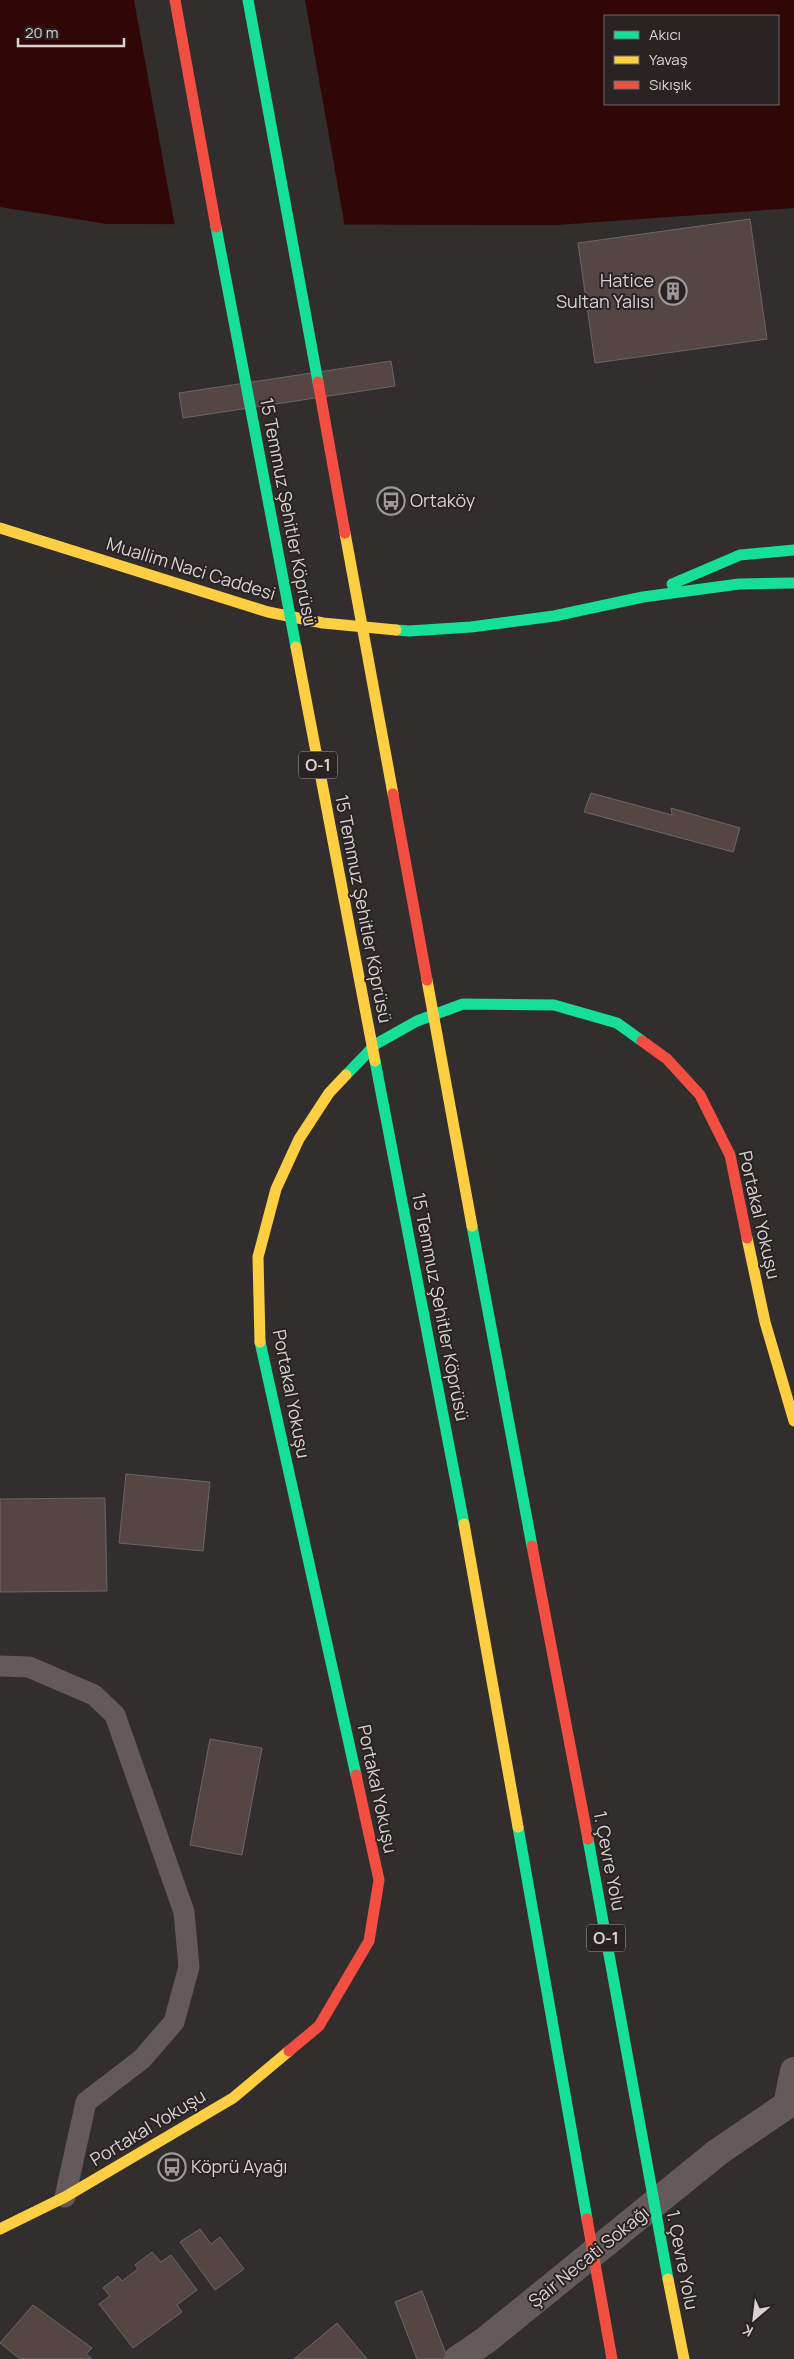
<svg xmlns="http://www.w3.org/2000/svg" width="794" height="2359" viewBox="0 0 794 2359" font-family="Manrope,sans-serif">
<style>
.water{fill:#300606;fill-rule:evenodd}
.pier{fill:#322e2d}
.building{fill:#554644;stroke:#6a6767}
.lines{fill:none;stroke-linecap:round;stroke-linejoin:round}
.lane{stroke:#645a59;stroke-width:21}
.street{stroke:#645a59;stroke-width:28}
.fast{stroke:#16e098;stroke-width:11}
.slow{stroke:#ffcf43;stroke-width:11}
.jam{stroke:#f24e42;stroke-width:11}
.fast-bridge{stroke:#16e098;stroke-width:11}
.slow-bridge{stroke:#ffcf43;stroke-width:11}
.jam-bridge{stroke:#f24e42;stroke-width:11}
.labels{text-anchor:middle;stroke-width:4;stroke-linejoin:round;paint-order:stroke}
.shield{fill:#292323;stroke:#a49f9e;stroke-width:1}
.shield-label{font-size:16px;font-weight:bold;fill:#d8d4d3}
.poi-label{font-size:18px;fill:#d8d4d3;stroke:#292323;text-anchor:start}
.street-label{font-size:18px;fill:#d8d4d3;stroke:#292323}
</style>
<rect width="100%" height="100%" fill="#322e2d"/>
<!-- water -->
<path class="water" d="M 0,0 L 794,0 L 794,208 L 556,225 L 107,224 L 0,207 ZM 605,16 L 778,16 L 778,104 L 605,104 Z"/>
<!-- pier -->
<path class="pier" d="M 134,0 L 305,0 L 345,227 L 175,227 Z"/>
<!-- building -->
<path class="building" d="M 750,219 L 767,339 L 595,363 L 578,243 Z
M 391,361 L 395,386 L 183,418 L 179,393 Z
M 591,793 L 672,815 L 671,808 L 740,828 L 733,852 L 584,812 Z
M 126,1474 L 210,1482 L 203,1551 L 119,1543 Z
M 105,1498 L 107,1591 L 0,1592 L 0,1499 Z
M 210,1739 L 262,1748 L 242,1855 L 190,1845 Z
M 200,2229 L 211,2244 L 220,2237 L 244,2269 L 215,2290 L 180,2242 Z
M 152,2252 L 161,2262 L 171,2255 L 197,2290 L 177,2305 L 182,2312 L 133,2348 L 99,2304 L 110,2296 L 103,2288 L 118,2276 L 122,2281 L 138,2269 L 135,2265 Z
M 422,2291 L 446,2354 L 443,2359 L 417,2359 L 395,2302 Z
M 33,2305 L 92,2348 L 86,2354 L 92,2359 L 20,2359 L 0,2343 Z
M 337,2323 L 367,2359 L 294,2359 Z"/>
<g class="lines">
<!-- lane -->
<path class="lane" d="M 0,1666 L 29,1667 L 94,1695 L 115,1715 L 184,1912 L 189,1967 L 174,2022 L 142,2059 L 86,2102 L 65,2197"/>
<!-- street -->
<path class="street" d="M 787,2105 L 794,2071
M 458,2359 L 486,2340 L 718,2152 L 787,2105 L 794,2103"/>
<!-- fast -->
<path class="fast" d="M 672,584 L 740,555 L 794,550
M 396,630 L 409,631 L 471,627 L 554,616 L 643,597 L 739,584 L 794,583
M 346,1075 L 376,1044 L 417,1021 L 463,1004 L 554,1005 L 617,1023 L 642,1041
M 260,1342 L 356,1775"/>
<!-- slow -->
<path class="slow" d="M 0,528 L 268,612 L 323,623 L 396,630
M 747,1238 L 765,1322 L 794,1421
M 260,1342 L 258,1257 L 276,1189 L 299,1139 L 329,1093 L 346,1075
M 0,2229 L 65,2197 L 233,2098 L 289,2051"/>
<!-- jam -->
<path class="jam" d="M 642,1041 L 667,1059 L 700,1095 L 730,1155 L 747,1238
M 289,2051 L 319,2026 L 369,1941 L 379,1880 L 356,1775"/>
<!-- fast-bridge -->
<path class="fast-bridge" d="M 248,0 L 318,382
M 216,227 L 296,647
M 375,1061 L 464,1524
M 472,1226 L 532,1546
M 518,1827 L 587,2219
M 588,1839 L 668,2279"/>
<!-- slow-bridge -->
<path class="slow-bridge" d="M 345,533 L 393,794
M 296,647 L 375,1061
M 427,980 L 472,1226
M 464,1524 L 518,1827
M 668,2279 L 684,2359"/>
<!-- jam-bridge -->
<path class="jam-bridge" d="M 175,0 L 216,227
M 318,382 L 345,533
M 393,794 L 427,980
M 532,1546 L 588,1839
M 587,2219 L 612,2359"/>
</g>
<!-- icons -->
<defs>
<g id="building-ring" transform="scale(1.4375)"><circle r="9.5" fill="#292323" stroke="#9e9a99" stroke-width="1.5"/><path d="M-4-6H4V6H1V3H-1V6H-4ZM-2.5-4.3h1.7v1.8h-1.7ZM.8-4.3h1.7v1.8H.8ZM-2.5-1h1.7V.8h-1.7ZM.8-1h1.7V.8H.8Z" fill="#9e9a99"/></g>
<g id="bus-ring" transform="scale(1.4375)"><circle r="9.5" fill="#292323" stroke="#9e9a99" stroke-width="1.5"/><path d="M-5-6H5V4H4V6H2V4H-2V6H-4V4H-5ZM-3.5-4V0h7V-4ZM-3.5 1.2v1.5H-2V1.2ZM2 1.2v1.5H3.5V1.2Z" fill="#9e9a99"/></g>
</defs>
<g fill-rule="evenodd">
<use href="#building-ring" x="673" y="291"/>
<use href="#bus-ring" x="391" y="501"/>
<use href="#bus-ring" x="172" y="2167"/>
</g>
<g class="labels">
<!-- shield labels -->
<g class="shield">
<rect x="299" y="751.5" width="38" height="27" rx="4"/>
<rect x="587" y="1924.5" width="38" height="27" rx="4"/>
</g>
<g class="shield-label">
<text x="318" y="771">O-1</text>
<text x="606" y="1944">O-1</text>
</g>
<!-- poi labels -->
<g class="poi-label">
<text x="654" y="287" text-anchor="end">Hatice<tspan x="654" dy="21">Sultan Yalısı</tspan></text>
<text x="410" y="507">Ortaköy</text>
<text x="191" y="2173">Köprü Ayağı</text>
</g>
<!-- street labels -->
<g class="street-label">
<text transform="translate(288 512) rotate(79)" y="6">15 Temmuz Şehitler Köprüsü</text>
<text transform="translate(191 569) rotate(17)" y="6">Muallim Naci Caddesi</text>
<text transform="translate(363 909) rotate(79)" y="6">15 Temmuz Şehitler Köprüsü</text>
<text transform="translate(759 1215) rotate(77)" y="6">Portakal Yokuşu</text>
<text transform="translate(440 1307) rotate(79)" y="6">15 Temmuz Şehitler Köprüsü</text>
<text transform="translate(291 1394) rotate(79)" y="6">Portakal Yokuşu</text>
<text transform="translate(377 1789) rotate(78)" y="6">Portakal Yokuşu</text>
<text transform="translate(609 1861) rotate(79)" y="6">1. Çevre Yolu</text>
<text transform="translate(148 2128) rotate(-31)" y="6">Portakal Yokuşu</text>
<text transform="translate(589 2257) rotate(-39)" y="6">Şair Necati Sokağı</text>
<text transform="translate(682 2260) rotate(79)" y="6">1. Çevre Yolu</text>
</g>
</g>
<!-- legend -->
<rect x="604" y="15" width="175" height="90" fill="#292323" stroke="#6f6a69"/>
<rect x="614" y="31" width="25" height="8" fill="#16e098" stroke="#6f6a69"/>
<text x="649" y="40" font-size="15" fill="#d8d4d3">Akıcı</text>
<rect x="614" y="56" width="25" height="8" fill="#ffcf43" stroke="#6f6a69"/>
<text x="649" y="65" font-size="15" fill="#d8d4d3">Yavaş</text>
<rect x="614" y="81" width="25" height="8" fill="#f24e42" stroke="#6f6a69"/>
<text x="649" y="90" font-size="15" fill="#d8d4d3">Sıkışık</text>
<!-- north arrow -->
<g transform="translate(754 2319) rotate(208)" stroke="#292323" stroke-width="4" paint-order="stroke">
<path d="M0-4L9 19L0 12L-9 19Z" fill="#d8d4d3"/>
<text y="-8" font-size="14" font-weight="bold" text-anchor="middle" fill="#d8d4d3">K</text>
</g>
<!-- scale -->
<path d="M18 38v8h106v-8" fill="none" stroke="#d8d4d3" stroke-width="2.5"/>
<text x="25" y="38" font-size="15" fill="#d8d4d3" stroke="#292323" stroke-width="4" paint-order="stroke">20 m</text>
</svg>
